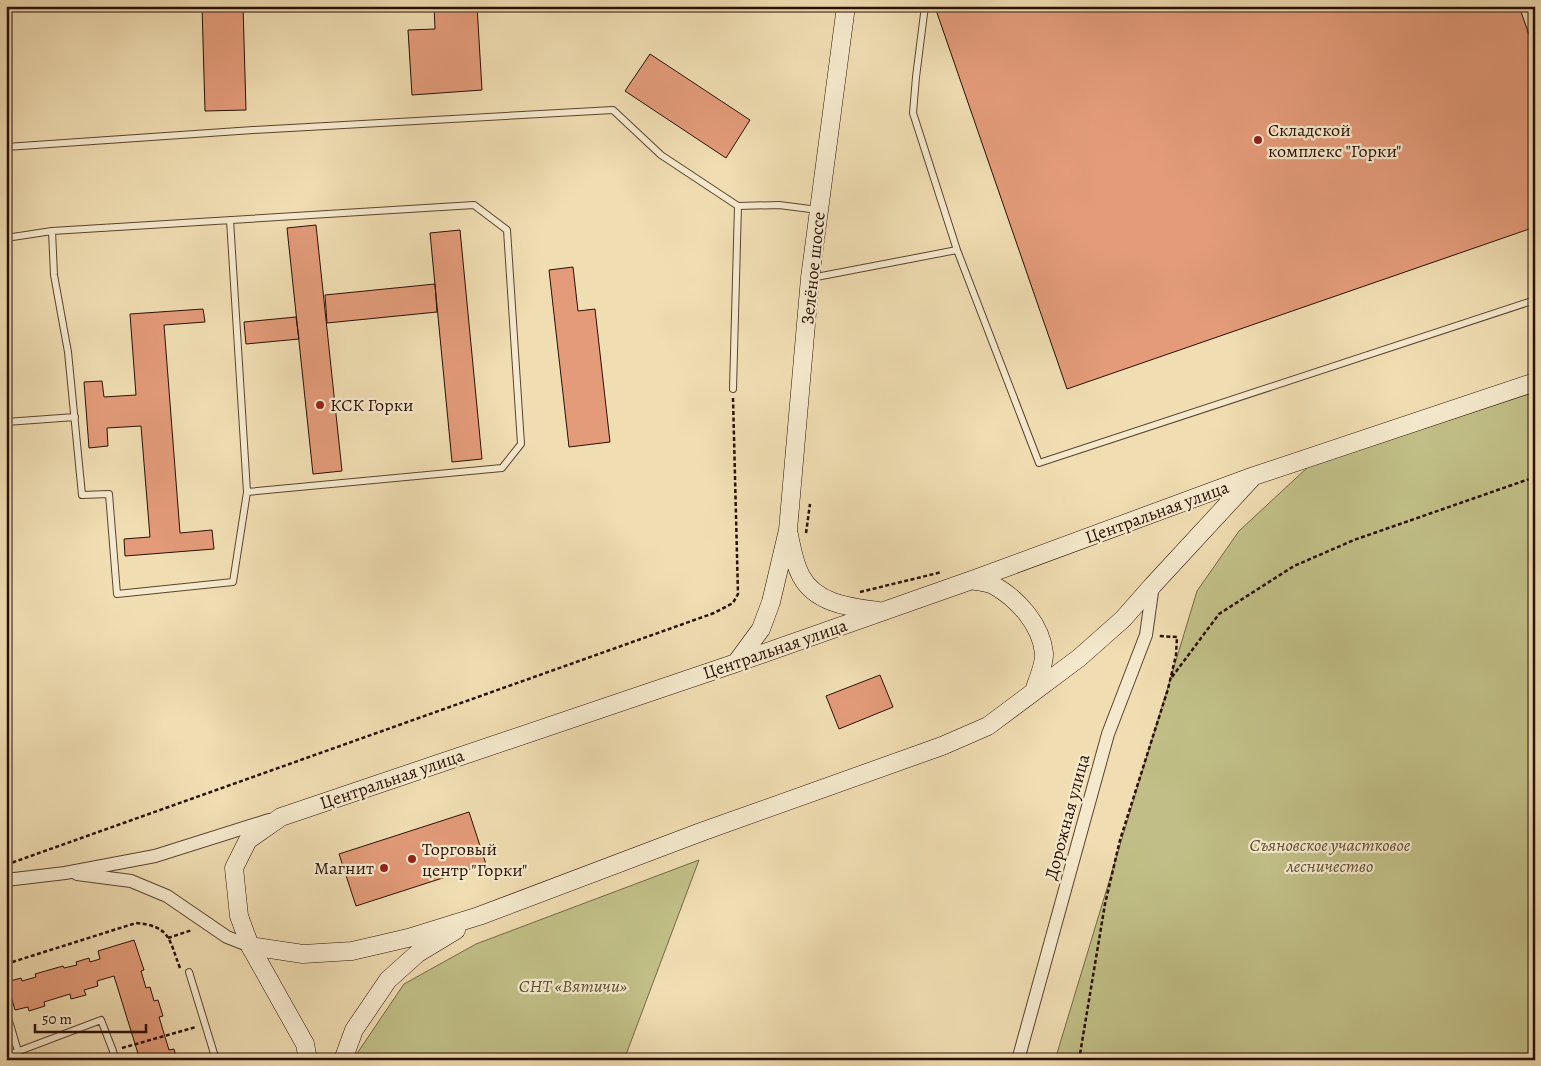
<svg xmlns="http://www.w3.org/2000/svg" width="1541" height="1066" viewBox="0 0 1541 1066" font-family="Alegreya,serif">
<style>
.green{fill:#c1bf87;stroke:#756746}
.building{fill:#e39b79;stroke:#290f04}
.lines{fill:none;stroke-linecap:round;stroke-linejoin:round}
.lane-casing{stroke:#5b4230;stroke-width:8}
.street-casing{stroke:#5b4230;stroke-width:14}
.secondary-casing{stroke:#290f04;stroke-width:19}
.path{stroke:#290f04;stroke-width:2.5;stroke-dasharray:4 2.5;stroke-linecap:butt}
.lane{stroke:#f5e9cd;stroke-width:6}
.street{stroke:#f5e9cd;stroke-width:12}
.secondary{stroke:#f5e9cd;stroke-width:18}
.poi-dot{fill:#8f2418;stroke:#f5e9cd;stroke-width:2}
.labels{text-anchor:middle;stroke-width:4.5;stroke-linejoin:round;paint-order:stroke}
.poi-label{font-size:18px;fill:#290f04;stroke:#f5e9cd;text-anchor:start}
.street-label{font-size:18px;fill:#290f04;stroke:#f5e9cd}
.park-label{font-size:18px;font-style:italic;fill:#5e4d32;stroke:#f5e9cd}
</style>
<rect width="100%" height="100%" fill="#f0ddb2"/>
<filter id="stains"><feTurbulence type="fractalNoise" baseFrequency=".004" numOctaves="4"/><feColorMatrix values="0 0 0 0 .2 0 0 0 0 .09 0 0 0 0 .02 0 0 0 .5 -.17"/></filter>
<radialGradient id="worn" r=".72"><stop offset=".6" stop-color="#630" stop-opacity="0"/><stop offset="1" stop-color="#630" stop-opacity=".3"/></radialGradient>
<!-- green -->
<path class="green" d="M 1535,392 L 1535,1060 L 1055,1060 L 1197,591 L 1239,531 L 1309,466 Z
M 699,860 L 624,1060 L 355,1060 L 356,1055 L 404,984 L 476,944 Z"/>
<!-- building -->
<path class="building" d="M 202,6 L 243,6 L 246,110 L 205,111 Z
M 434,6 L 477,6 L 482,90 L 412,95 L 408,30 L 435,29 Z
M 948,6 L 1519,6 L 1535,52 L 1535,227 L 1067,389 L 936,10 Z
M 650,54 L 750,120 L 726,158 L 625,91 Z
M 316,225 L 342,471 L 313,474 L 287,228 Z
M 460,230 L 482,459 L 452,462 L 430,233 Z
M 573,267 L 578,311 L 595,309 L 610,442 L 569,447 L 549,270 Z
M 435,284 L 437,312 L 327,323 L 325,295 Z
M 203,309 L 205,322 L 164,325 L 180,533 L 212,530 L 214,549 L 125,556 L 124,539 L 150,537 L 141,426 L 107,428 L 108,446 L 89,448 L 84,382 L 102,381 L 104,397 L 136,395 L 130,314 Z
M 296,317 L 299,339 L 246,344 L 244,322 Z
M 880,675 L 893,707 L 839,729 L 826,696 Z
M 469,812 L 486,864 L 356,906 L 339,854 Z
M 134,940 L 144,970 L 141,971 L 146,988 L 150,987 L 154,1001 L 158,1000 L 163,1016 L 159,1017 L 169,1050 L 174,1049 L 177,1060 L 140,1060 L 114,976 L 97,981 L 98,986 L 84,990 L 86,995 L 71,999 L 70,994 L 44,1002 L 45,1006 L 29,1011 L 28,1007 L 15,1010 L 7,982 L 21,978 L 22,981 L 36,977 L 35,974 L 63,966 L 64,968 L 77,965 L 76,962 L 89,958 L 90,962 L 100,959 L 98,951 Z"/>
<g class="lines">
<!-- lane casing -->
<g class="lane-casing">
<path id="lane" d="M 925,6 L 916,77 L 913,113 L 957,250 L 1039,463 L 1535,300
M 6,147 L 253,130 L 613,110 L 661,155 L 738,206 L 779,205 L 818,210
M 52,231 L 54,275 L 68,352 L 82,495 L 109,494 L 117,594 L 233,582 L 247,492
M 6,238 L 52,231 L 474,205 L 507,230 L 521,444 L 502,468 L 247,492 L 230,220
M 811,278 L 957,250
M 733,389 L 738,206
M 6,422 L 75,417
M 189,972 L 216,1060
M 6,1011 L 18,1051
M 6,1056 L 101,1020 L 113,1051 L 115,1060"/>
</g>
<!-- street casing -->
<g class="street-casing">
<path id="street" d="M 77,874 L 131,881 L 167,896 L 227,937 L 250,946
M 6,880 L 65,873 L 155,856 L 269,820
M 1018,1060 L 1108,734 L 1146,635 L 1153,585"/>
</g>
<!-- secondary casing -->
<g class="secondary-casing">
<path id="secondary" d="M 789,535 C 792,549 794,563 801,576 C 816,604 850,607 878,611
M 972,580 C 979,582 989,582 995,586 C 1019,600 1041,625 1044,653 C 1045,663 1037,682 1034,691
M 736,663 L 761,629 L 771,602 L 788,530 L 810,278 L 846,6
M 250,946 L 303,954 L 352,951 L 408,938 L 479,916 L 701,832 L 942,746 L 988,726 L 1079,658 L 1123,619 L 1153,585 L 1251,479
M 308,1060 L 305,1044 L 250,946 L 239,916 L 234,868 L 248,840 L 281,817 L 736,663 L 972,580 L 1254,476 L 1535,382
M 343,1060 L 354,1030 L 388,980 L 418,953 L 456,930"/>
</g>
<!-- path -->
<path class="path" d="M 806,533 L 810,504
M 860,592 L 942,572
M 1172,677 L 1219,614 L 1294,566 L 1354,540 L 1535,477
M 6,863 L 11,863 L 714,613 L 733,603 L 738,594 L 733,398
M 168,938 L 192,930
M 6,964 L 136,923 C 171,926 169,940 180,968
M 122,1048 L 196,1027
M 1079,1060 L 1105,904 L 1120,840 L 1168,689 L 1176,655 L 1177,637 L 1158,636"/>
<!-- lane -->
<use href="#lane" class="lane"/>
<!-- street -->
<use href="#street" class="street"/>
<!-- secondary -->
<use href="#secondary" class="secondary"/>
</g>
<!-- markers -->
<g class="poi-dot">
<circle cx="1258" cy="140" r="5"/>
<circle cx="320" cy="405" r="5"/>
<circle cx="412" cy="859" r="5"/>
<circle cx="384" cy="868" r="5"/>
</g>
<g class="labels">
<!-- poi labels -->
<g class="poi-label">
<text x="1268" y="136">Складской<tspan x="1268" dy="21">комплекс "Горки"</tspan></text>
<text x="330" y="411">КСК Горки</text>
<text x="422" y="855">Торговый<tspan x="422" dy="21">центр "Горки"</tspan></text>
<text x="374" y="874" text-anchor="end">Магнит</text>
</g>
<!-- street labels -->
<g class="street-label">
<text transform="translate(813 268) rotate(-84)" y="6">Зелёное шоссе</text>
<text transform="translate(1157 512) rotate(-20)" y="6">Центральная улица</text>
<text transform="translate(775 649) rotate(-19)" y="6">Центральная улица</text>
<text transform="translate(392 779) rotate(-19)" y="6">Центральная улица</text>
<text transform="translate(1067 817) rotate(-75)" y="6">Дорожная улица</text>
</g>
<!-- park labels -->
<g class="park-label">
<text x="1330" y="851">Съяновское участковое<tspan x="1330" dy="21">лесничество</tspan></text>
<text x="573" y="992">СНТ «Вятичи»</text>
</g>
</g>
<!-- margin -->
<rect width="1541" height="1066" fill="none" stroke="#f0ddb2" stroke-width="25"/>
<rect x="8" y="8" width="1526" height="1051" fill="none" stroke="#290f04" stroke-width="2.5"/>
<rect x="12" y="12" width="1516" height="1041" fill="none" stroke="#290f04"/>
<!-- scale -->
<path d="M35 1024v8h111v-8" fill="none" stroke="#290f04" stroke-width="2.5"/>
<text x="42" y="1024" font-size="15" fill="#290f04" stroke="#f5e9cd" stroke-width="4" paint-order="stroke">50 m</text>
<rect width="100%" height="100%" filter="url(#stains)"/>
<rect width="100%" height="100%" fill="url(#worn)"/>
</svg>
